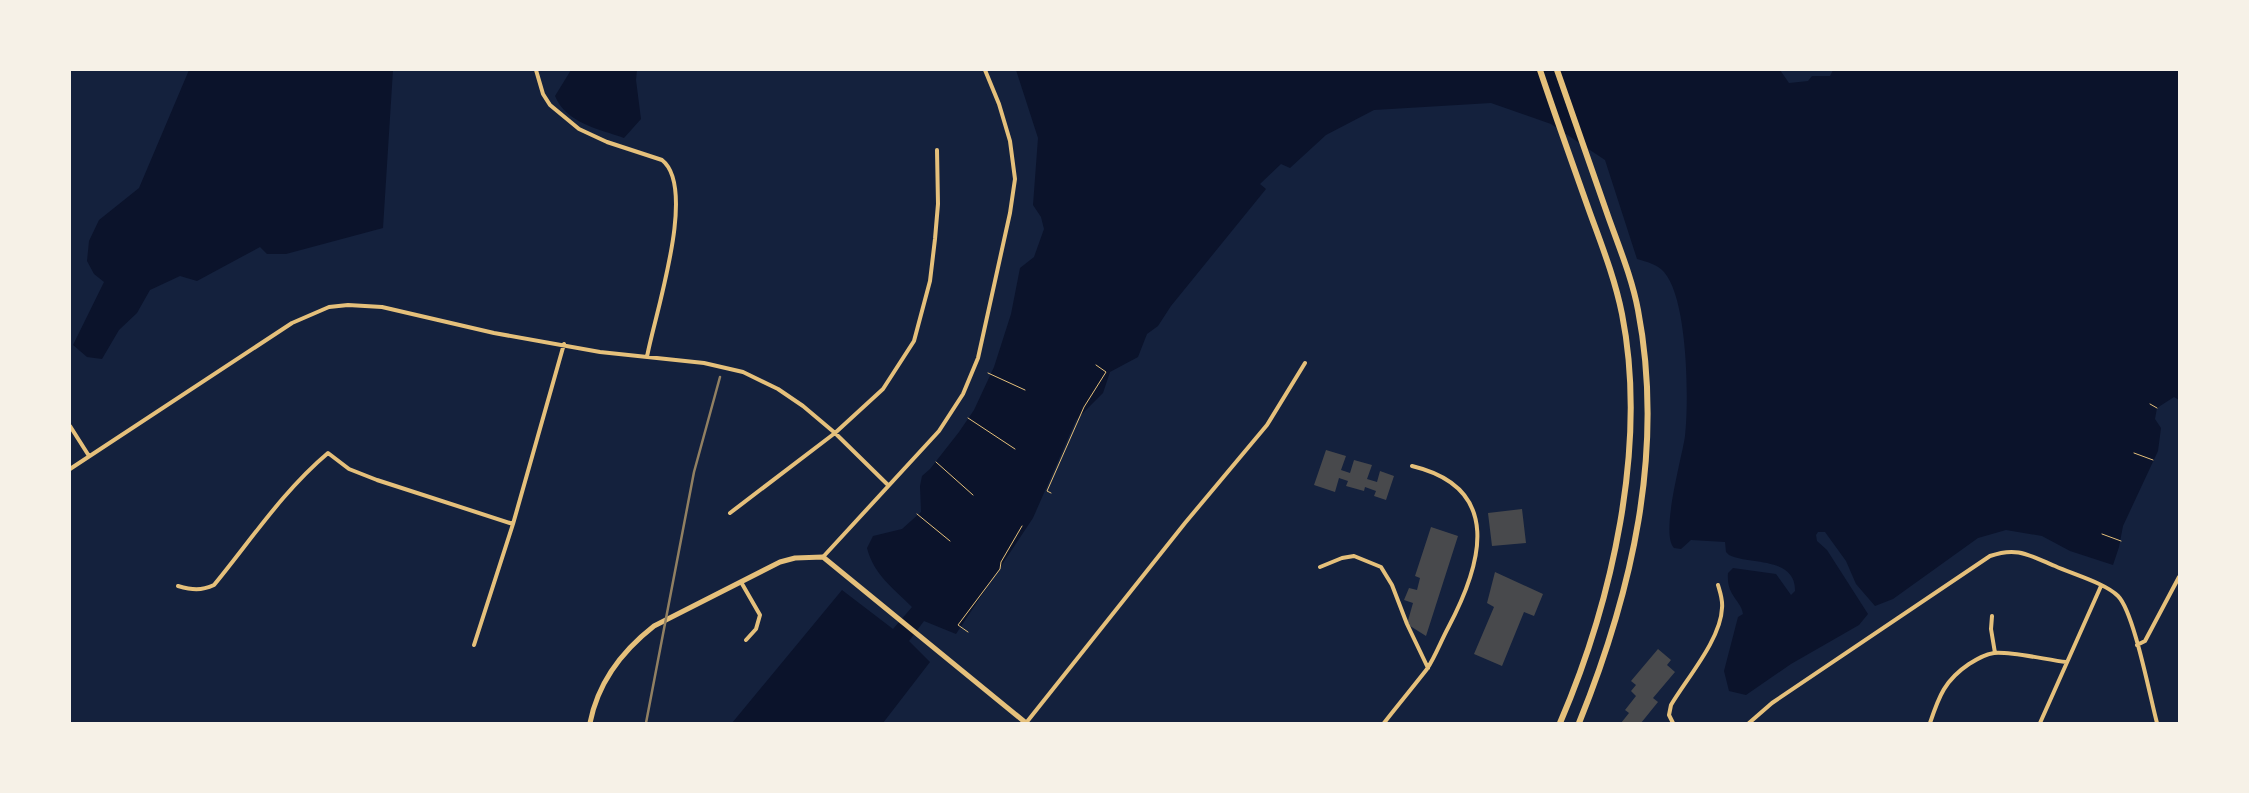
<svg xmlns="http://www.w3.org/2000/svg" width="2249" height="793" viewBox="0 0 2249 793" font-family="'Asap Condensed',sans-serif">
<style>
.water{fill:#0b132b}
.building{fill:#48494c}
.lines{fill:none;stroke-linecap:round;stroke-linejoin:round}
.path{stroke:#e5c07b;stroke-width:1}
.minor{stroke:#e5c07b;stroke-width:4}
.tertiary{stroke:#e5c07b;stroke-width:5}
.trunk{stroke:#e5c07b;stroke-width:6}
.rail{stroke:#918062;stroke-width:2.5}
</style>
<rect width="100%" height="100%" fill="#14213d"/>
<!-- water -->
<path class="water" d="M 189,70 L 393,70 L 383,228 L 286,254 L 267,254 L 260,247 L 197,281 L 180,276 L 150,290 L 137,313 L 119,330 L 102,359 L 87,357 L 73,345 L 104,282 L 94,274 L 87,261 L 89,241 L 99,220 L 139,188 Z
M 571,70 L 637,70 L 636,80 L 641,119 L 624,138 C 599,129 566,123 555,96 Z
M 1016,70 L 1780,70 L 1789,83 L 1808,81 L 1812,76 L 1830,76 L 1833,70 L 2179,70 L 2179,400 L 2174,397 L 2157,408 L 2155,419 L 2161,428 L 2158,451 L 2123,526 L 2119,547 L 2113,565 L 2070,551 L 2042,536 L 2006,530 L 1978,538 L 1893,599 L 1875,606 L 1856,584 L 1846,561 L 1825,532 L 1818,532 L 1816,535 L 1817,541 L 1827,550 L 1868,614 L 1859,625 L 1791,664 L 1746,695 L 1729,691 L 1724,671 L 1738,617 L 1743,614 C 1741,600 1726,596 1728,573 L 1733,568 L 1776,574 L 1791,595 L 1795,591 C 1796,556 1748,565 1729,555 L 1726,552 L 1725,542 L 1691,540 L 1681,549 L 1674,548 C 1660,534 1682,458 1685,436 C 1689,401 1688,299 1664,272 C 1657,264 1647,262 1637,259 L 1605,160 L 1551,124 L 1491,103 L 1374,110 L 1326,135 L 1290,168 L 1281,164 L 1260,184 L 1266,189 L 1171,306 L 1158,326 L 1147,334 L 1138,357 L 1110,372 L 1103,393 L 1076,420 L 1033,518 L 956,634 L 924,621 L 909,641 L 930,662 L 883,723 L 732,723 L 842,590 L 893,629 L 912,607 C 893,588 874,575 867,548 L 873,536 L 902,529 L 921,512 L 920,486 L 922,476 L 930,469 L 959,432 L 974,410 L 994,367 L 1011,314 L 1020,268 L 1034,257 L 1044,229 L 1041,217 L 1033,205 L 1038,138 Z"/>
<!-- building -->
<path class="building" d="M 1326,450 L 1346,456 L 1341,470 L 1350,473 L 1354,460 L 1372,465 L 1367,479 L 1377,482 L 1380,471 L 1394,476 L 1386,500 L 1374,496 L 1376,491 L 1365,487 L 1364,491 L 1346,486 L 1348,481 L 1339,478 L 1335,492 L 1314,485 Z
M 1522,509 L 1526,543 L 1492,546 L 1488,513 Z
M 1431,527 L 1458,536 L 1426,636 L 1407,624 L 1413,603 L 1404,600 L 1409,588 L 1417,590 L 1420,578 L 1415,576 Z
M 1495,572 L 1543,594 L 1534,616 L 1524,612 L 1502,666 L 1474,654 L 1494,607 L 1487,603 Z
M 1658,649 L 1671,660 L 1667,665 L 1675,672 L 1653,698 L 1658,702 L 1641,723 L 1621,723 L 1629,713 L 1625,710 L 1636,696 L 1631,691 L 1636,685 L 1631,681 Z"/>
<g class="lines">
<!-- path -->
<path class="path" d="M 988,373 L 1025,390
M 2150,404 L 2157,408
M 968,418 L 1015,449
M 2134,453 L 2153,460
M 936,462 L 973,495
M 1051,493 L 1047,491 L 1084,407 L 1106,372 L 1096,365
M 917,514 L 950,541
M 2102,534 L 2121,541
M 968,632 L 958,625 L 1000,569 L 1001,562 L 1022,526"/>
<!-- minor -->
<path class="minor" d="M 536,70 L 543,94 L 550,105 L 579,129 L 607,142 L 662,160 C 698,188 654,317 647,357
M 70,426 L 89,456
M 70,469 L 292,323 L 329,307 L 348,305 L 382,307 L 494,333 L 600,352 L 704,363 L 743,372 L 778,389 L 803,406 L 835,433 L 888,485
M 730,513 L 835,433 L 883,389 L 914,341 L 930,281 L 935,239 L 938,204 L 937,150
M 823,557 L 939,431 L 963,394 L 978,358 L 1010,213 L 1015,179 L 1010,141 L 999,104 L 985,70
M 1320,567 L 1342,558 L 1354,556 L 1381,567 L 1392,585 L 1407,624 L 1428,668
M 741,582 L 760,615 L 756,629 L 746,640
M 178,586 C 192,590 201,591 214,585 C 251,540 283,491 328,453 L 349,469 L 377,480 L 513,524
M 1992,616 L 1991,629 L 1995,653
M 474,645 L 513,524 L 564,344
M 2137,645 L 2145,641 L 2179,577
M 1026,723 L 1185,523 L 1267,425 L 1305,363
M 1384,723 C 1398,705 1413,687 1427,669 C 1435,657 1441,641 1448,628 C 1482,564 1504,488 1412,466
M 1673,723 L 1669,715 L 1671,705 C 1687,678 1721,639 1722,608 C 1723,600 1720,592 1718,585
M 1749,723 L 1772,703 L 1990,556 C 2018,546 2030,556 2055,566 C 2072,574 2105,583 2118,596 C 2134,612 2150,697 2157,723
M 1930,723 C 1939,696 1945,680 1969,664 C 1977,659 1985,654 1994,653 C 2009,651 2048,660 2066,662
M 2040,723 L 2101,586"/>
<!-- tertiary -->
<path class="tertiary" d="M 590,723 C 598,682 622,651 654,626 L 780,562 L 795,558 L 823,557 L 1026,723"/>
<!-- trunk -->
<path class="trunk" d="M 1540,70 C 1556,118 1573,165 1590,213 C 1602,246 1615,279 1622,314 C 1648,445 1612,602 1560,723
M 1557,70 C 1574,119 1591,167 1608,216 C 1619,247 1632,278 1638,310 C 1665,451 1632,592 1579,723"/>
<!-- rail -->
<path class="rail" d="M 646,723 L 694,472 L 720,377"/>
</g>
<!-- border -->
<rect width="2249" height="793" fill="none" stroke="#f6f1e7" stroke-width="142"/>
</svg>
